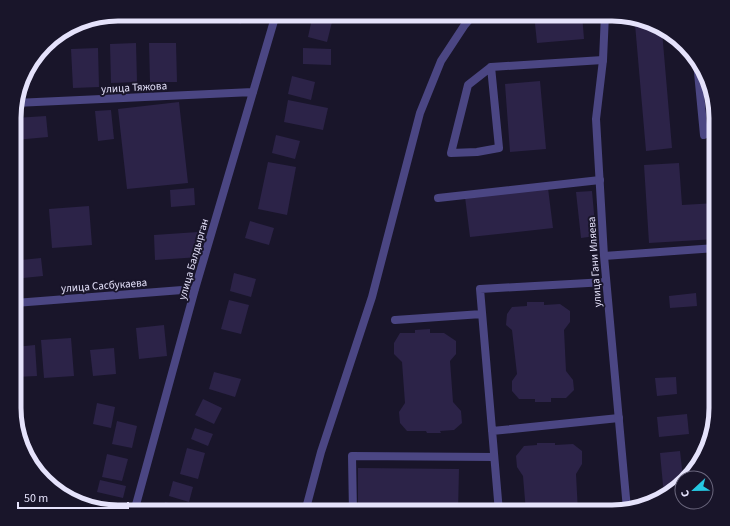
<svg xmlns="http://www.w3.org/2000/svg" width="730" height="526" viewBox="0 0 730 526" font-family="'Source Sans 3',sans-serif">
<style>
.building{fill:#2c2348}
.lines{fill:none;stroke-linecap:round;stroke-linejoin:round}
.service{stroke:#4b4683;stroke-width:8}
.minor{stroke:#4b4683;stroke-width:8}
.labels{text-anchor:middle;stroke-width:4;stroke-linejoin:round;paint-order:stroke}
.street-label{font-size:11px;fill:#e5e2fb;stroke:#19152a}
.rim{fill:none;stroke:#e5e2fb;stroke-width:5}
</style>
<rect width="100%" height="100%" fill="#19152a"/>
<!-- building -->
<path class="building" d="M 135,14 L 163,14 L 163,20 L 136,22 Z
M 211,14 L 244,14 L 241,24 Z
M 313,14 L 334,14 L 327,42 L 308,37 Z
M 534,14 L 582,14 L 584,39 L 537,43 Z
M 635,24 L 644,24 L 662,31 L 672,148 L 646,151 Z
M 136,43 L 137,82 L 111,83 L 110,44 Z
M 149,43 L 176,43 L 177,82 L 150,82 Z
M 98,48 L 99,87 L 73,88 L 71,49 Z
M 303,48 L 331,49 L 331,65 L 303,64 Z
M 292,76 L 315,82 L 311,100 L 288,94 Z
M 540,81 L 546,149 L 510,152 L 505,84 Z
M 288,100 L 328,108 L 323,130 L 284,122 Z
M 179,102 L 188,183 L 127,189 L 118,109 Z
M 111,110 L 114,139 L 98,141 L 95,111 Z
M 46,116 L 48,137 L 15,140 L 15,118 Z
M 276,135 L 300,141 L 295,159 L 272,153 Z
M 268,162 L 296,167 L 287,215 L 258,209 Z
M 679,163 L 682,205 L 716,203 L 716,239 L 649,243 L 644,165 Z
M 194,188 L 195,205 L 171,207 L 170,190 Z
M 548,188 L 553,228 L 470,237 L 465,197 Z
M 592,191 L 596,236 L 581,238 L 576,192 Z
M 89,206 L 92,245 L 52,248 L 49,209 Z
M 250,221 L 274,228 L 269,245 L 245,238 Z
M 198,232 L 200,257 L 155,260 L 154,235 Z
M 41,258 L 43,276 L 23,278 L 21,260 Z
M 234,273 L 256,279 L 251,297 L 230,291 Z
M 696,293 L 697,306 L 670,308 L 669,296 Z
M 229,300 L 249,305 L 241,334 L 221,329 Z
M 527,302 L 544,302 L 544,305 L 560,304 L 570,311 L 570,322 L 564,330 L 566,371 L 573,380 L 574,390 L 566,398 L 551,398 L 551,402 L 535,402 L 535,399 L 519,399 L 512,391 L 512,381 L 517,374 L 512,330 L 506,325 L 507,314 L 512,307 L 527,306 Z
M 164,325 L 167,356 L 139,359 L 136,328 Z
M 430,329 L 430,333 L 444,333 L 456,341 L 456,354 L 450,361 L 453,402 L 461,411 L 462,423 L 454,430 L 440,431 L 441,433 L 427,433 L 426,431 L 407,431 L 400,423 L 399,412 L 405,403 L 402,362 L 394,354 L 394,343 L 400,333 L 415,333 L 415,330 Z
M 71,338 L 74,376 L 44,378 L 41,340 Z
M 35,345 L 37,376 L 15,377 L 15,347 Z
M 114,348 L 116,374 L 93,376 L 90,350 Z
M 214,372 L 241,379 L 235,397 L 209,389 Z
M 676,377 L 677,394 L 657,396 L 655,378 Z
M 203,399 L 222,408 L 214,424 L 195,415 Z
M 97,403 L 115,407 L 111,428 L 93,424 Z
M 687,414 L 689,434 L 659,437 L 657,417 Z
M 117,421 L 137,426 L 132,448 L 112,444 Z
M 195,428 L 213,434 L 208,446 L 191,439 Z
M 537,443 L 555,443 L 555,445 L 573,444 L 582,451 L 582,464 L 576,474 L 578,512 L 526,512 L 523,476 L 517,467 L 516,456 L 524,446 L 537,445 Z
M 187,448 L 205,453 L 198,479 L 180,474 Z
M 680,451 L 683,478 L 682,478 L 682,482 L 664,496 L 660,453 Z
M 107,454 L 128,459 L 122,481 L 102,477 Z
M 358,468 L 459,469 L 458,512 L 358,512 Z
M 100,480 L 126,486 L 123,498 L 97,492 Z
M 173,481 L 193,487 L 189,502 L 169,496 Z
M 165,502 L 184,507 L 183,512 L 162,512 Z"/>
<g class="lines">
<!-- service -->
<path class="service" d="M 697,62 L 704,135
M 491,67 L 499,148 L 477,152 L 451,153 L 468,85 L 491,67 L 603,60
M 438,198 L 600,180
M 395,320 L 482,314
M 492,431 L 619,418
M 353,512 L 352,456 L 494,457
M 499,512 L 480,289 L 606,282"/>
<!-- minor -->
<path class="minor" d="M 605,14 L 603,60 L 596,119 L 604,256 L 627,509
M 15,103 L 253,92
M 604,256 L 716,248
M 15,303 L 195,289
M 134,512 L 195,289 L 276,14
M 305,512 L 321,452 L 372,297 L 420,113 L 441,61 L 464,26 L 474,14"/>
</g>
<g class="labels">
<!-- street labels -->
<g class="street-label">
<text transform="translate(134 87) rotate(-3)" y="4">улица Тяжова</text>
<text transform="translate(193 259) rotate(-74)" y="4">улица Балдырган</text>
<text transform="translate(594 262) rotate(-94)" y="4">улица Гани Иляева</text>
<text transform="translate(104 285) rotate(-4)" y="4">улица Сасбукаева</text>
</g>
</g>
<!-- crop -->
<path d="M0 0H730V526H0ZM118 21H612A97 97 0 0 1 709 118V408A97 97 0 0 1 612 505H118A97 97 0 0 1 21 408V118A97 97 0 0 1 118 21Z" fill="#19152a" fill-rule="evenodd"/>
<path class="rim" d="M118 21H612A97 97 0 0 1 709 118V408A97 97 0 0 1 612 505H118A97 97 0 0 1 21 408V118A97 97 0 0 1 118 21Z"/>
<!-- north arrow -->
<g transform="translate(694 490) rotate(248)"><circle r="19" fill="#19152a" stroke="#6b677e"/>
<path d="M0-3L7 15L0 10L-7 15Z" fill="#26c9e3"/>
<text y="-6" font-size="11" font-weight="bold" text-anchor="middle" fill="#e5e2fb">С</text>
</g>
<!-- scale -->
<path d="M18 502v6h110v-6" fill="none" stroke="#e5e2fb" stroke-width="2"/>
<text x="24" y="502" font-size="12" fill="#e5e2fb" stroke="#19152a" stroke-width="3" paint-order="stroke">50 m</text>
</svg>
